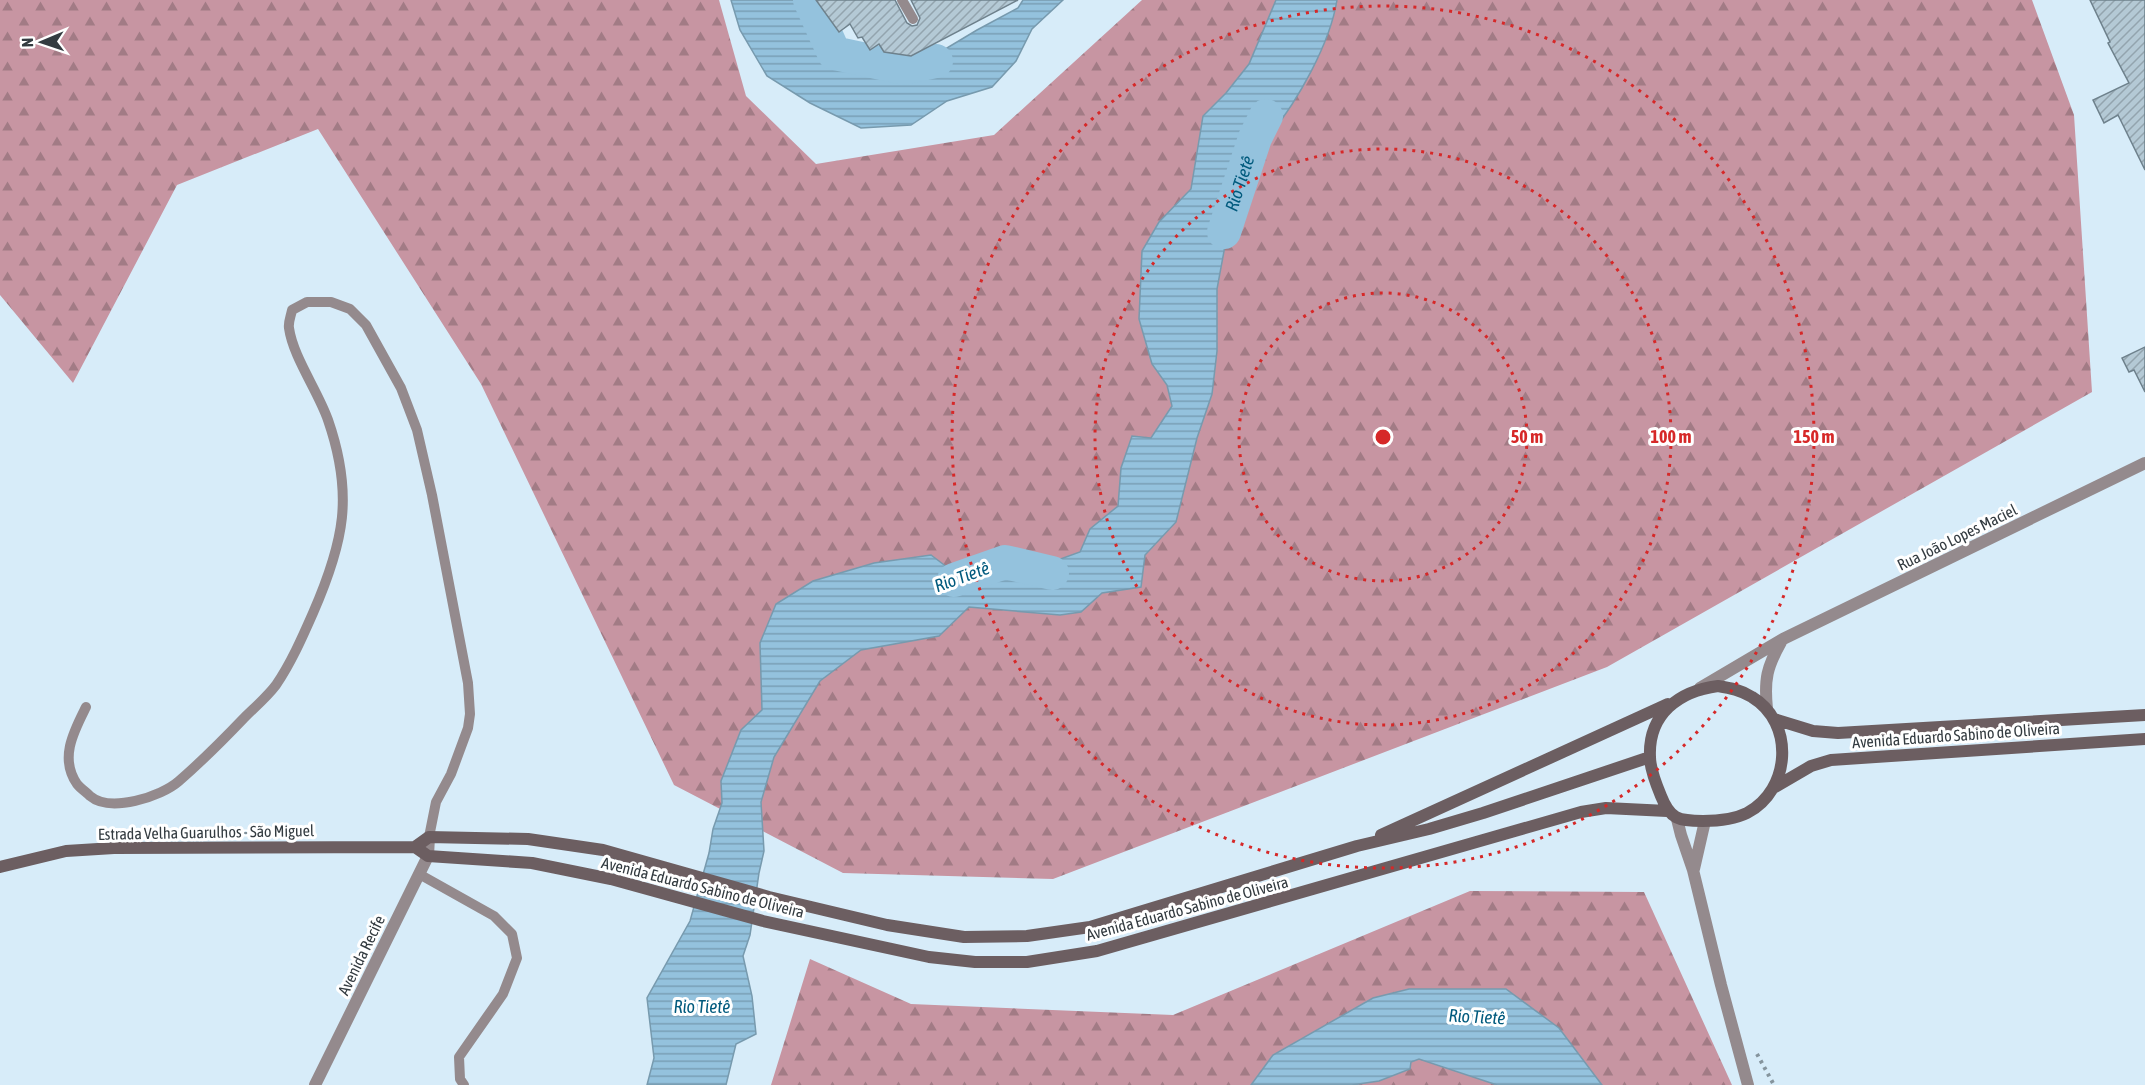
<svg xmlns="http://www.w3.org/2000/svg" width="2145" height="1085" viewBox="0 0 2145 1085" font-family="'Asap Condensed',sans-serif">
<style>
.forest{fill:url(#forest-firs)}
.water{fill:url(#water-rules);stroke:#779aae;stroke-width:1.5}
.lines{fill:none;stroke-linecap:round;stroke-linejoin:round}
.river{stroke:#94c2dd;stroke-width:34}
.building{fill:url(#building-hatch);stroke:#6e818c;stroke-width:1.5}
.path{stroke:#85949d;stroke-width:4;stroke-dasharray:3 4.5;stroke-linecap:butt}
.service{stroke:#948a8d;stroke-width:10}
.minor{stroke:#948a8d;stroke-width:12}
.tertiary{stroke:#948a8d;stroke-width:12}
.secondary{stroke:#6c5e61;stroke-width:12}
.ring{fill:none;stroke:#d62828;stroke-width:3;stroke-dasharray:3 6}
.labels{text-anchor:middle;stroke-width:6;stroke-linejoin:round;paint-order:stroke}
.street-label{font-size:16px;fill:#333b40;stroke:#fff}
.water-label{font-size:18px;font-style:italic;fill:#015a7d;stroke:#fff}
.centre{fill:#d62828;stroke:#fff;stroke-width:3}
.ring-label{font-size:18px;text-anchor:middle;font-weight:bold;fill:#d62828;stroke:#fff;stroke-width:6;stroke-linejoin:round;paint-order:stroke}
</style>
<defs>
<pattern id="forest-firs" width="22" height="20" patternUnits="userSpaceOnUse" patternTransform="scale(1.5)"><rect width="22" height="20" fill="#c795a2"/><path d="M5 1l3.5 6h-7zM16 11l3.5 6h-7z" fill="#a27b85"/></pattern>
<pattern id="water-rules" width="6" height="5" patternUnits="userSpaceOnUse" patternTransform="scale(1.5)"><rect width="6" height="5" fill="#94c2dd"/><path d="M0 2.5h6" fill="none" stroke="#799fb5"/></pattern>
<pattern id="building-hatch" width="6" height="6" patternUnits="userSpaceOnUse" patternTransform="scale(1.5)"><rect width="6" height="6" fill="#b4c9d5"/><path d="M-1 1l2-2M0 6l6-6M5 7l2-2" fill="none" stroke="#93a4ae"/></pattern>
</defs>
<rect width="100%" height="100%" fill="#d7ecf9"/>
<!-- forest -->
<path class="forest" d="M 0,0 L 719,0 L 746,96 L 816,164 L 994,135 L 1142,0 L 2032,0 L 2074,115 L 2092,392 L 1607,667 L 1053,879 L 843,873 L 674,785 L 481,384 L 318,129 L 177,185 L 73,383 L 0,295 Z
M 1470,891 L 1644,892 L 1732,1085 L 771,1085 L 810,959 L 911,1004 L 1173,1015 Z"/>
<!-- water -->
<path class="water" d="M 731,0 L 801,0 L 804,18 L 824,49 L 853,65 L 892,65 L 937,54 L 977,30 L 1018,8 L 1023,0 L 1063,0 L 1032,29 L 1016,61 L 992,87 L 947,101 L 911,125 L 861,128 L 810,103 L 767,76 L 740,30 Z
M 1276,0 L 1337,0 C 1330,44 1298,100 1270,135 C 1260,148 1247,160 1236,172 L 1240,197 L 1227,235 L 1217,289 L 1217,351 L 1212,394 L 1197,438 L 1176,522 L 1145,555 L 1141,587 L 1102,593 L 1081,612 L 1060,615 L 969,607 L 939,636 L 861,650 L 820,681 L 774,757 L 761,802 L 764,851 L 759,873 L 750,935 L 743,956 L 752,996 L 756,1034 L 736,1044 L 726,1085 L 647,1085 L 654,1058 L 647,998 L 690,921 L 709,853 L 713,829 L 722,803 L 721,781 L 741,730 L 762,710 L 760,643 L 776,604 L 813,581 L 874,563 L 931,555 L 960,577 L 985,567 L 1029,557 L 1055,561 L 1080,552 L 1090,529 L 1118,506 L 1121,468 L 1132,436 L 1151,438 L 1172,406 L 1167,385 L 1152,364 L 1139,319 L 1142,251 L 1159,222 L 1191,189 L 1203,116 L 1226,93 L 1249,64 Z
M 1409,989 L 1506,989 L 1559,1028 L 1602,1085 L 1497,1085 L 1419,1059 L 1411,1062 L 1410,1069 L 1379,1081 L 1352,1085 L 1251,1085 L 1273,1055 L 1373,998 Z"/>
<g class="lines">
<!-- river -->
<g class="river">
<path d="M 810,0 L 834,53 L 904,68 L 936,61"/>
<path id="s1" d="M 1224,232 L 1255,138 L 1266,116"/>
<path d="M 954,580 L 1005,562 L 1052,573"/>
</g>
</g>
<!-- building -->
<path class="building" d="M 816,0 L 895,0 L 907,23 L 912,26 L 917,25 L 920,18 L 911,0 L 1018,0 L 911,56 L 884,52 L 879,44 L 870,50 L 862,37 L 858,38 L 850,24 L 839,32 Z
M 2090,0 L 2145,0 L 2145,170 L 2118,115 L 2104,123 L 2093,100 L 2129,83 L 2108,43 L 2110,42 Z
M 2145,347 L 2145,392 L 2134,370 L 2129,372 L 2122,358 Z"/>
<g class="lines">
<!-- path -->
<path class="path" d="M 1757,1054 L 1774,1085"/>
<!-- service -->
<path class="service" d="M 902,0 L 913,19
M 86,707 C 74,731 59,758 77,784 C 80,788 86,792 90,796 C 110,813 161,797 179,781 C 202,761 223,740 244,718 C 254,708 267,697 276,685 C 291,663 302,638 313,613 C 344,542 354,495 328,420 C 318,391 293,357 289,328 C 288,322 291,316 292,310 L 307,302 L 331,302 L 350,309 L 366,325 L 401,388 L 417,430 L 432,495 L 468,683 L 470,714 L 468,728 L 451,774 L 436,802 L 429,837
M 419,874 L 494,916 L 512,934 L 517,958 L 503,994 L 459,1057 L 460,1079 L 464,1085"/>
<!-- minor -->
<path class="minor" d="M 1700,688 L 1783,639 L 2145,463
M 1767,709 C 1764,679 1767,667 1781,642
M 315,1085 L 428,856 L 429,837"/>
<!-- tertiary -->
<path class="tertiary" d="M 1677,819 L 1681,835 L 1693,870 L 1721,985 L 1748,1085
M 1694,869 L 1705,821"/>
<!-- secondary -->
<path class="secondary" d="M 1718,686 C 1730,688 1741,690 1752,697 C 1795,723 1791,790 1747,813 C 1733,820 1718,821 1703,821 C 1678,821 1670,819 1661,796 C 1656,784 1650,769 1650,757 C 1648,714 1679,691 1718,686 Z
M 1774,719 L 1813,731 L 1838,733 L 2145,715
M 1775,787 L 1811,766 L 1831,760 L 2145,739
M 1381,835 L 1668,704
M 415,847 L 429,837 L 528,839 L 603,850 L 769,897 L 887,925 L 964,937 L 1027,936 L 1090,927 L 1357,846 L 1429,829 L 1483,813 L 1650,757
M 0,867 L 66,851 L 114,848 L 415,847 L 428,856 L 532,863 L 611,879 L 763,921 L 929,957 L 975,962 L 1027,962 L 1097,951 L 1581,812 L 1606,808 L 1667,811"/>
</g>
<!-- distance rings -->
<g class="ring">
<circle cx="1383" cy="437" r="144"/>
<circle cx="1383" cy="437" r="288"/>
<circle cx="1383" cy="437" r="431"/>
</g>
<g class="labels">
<!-- street labels -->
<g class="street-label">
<text transform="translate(1957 537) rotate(-26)" y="6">Rua João Lopes Maciel</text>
<text transform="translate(1956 735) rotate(-4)" y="6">Avenida Eduardo Sabino de Oliveira</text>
<text transform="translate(206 832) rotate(-1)" y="6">Estrada Velha Guarulhos - São Miguel</text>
<text transform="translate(703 887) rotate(14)" y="6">Avenida Eduardo Sabino de Oliveira</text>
<text transform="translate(1187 908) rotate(-15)" y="6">Avenida Eduardo Sabino de Oliveira</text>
<text transform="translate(361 955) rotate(-64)" y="6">Avenida Recife</text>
</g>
<!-- water labels -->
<g class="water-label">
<text dy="6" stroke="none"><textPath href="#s1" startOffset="51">Rio Tietê</textPath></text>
<text transform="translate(962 577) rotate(-20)" y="6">Rio Tietê</text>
<text x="702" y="1013">Rio Tietê</text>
<text transform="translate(1477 1017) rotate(3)" y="6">Rio Tietê</text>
</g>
</g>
<circle cx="1383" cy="437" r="9" class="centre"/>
<g class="ring-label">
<text x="1527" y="443">50 m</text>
<text x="1671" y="443">100 m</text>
<text x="1814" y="443">150 m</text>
</g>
<!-- north arrow -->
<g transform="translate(42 42) rotate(268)" stroke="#ffffff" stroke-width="4.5" paint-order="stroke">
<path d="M0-4.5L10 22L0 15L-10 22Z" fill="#333b40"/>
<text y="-9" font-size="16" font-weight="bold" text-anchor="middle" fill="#333b40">N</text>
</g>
</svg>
